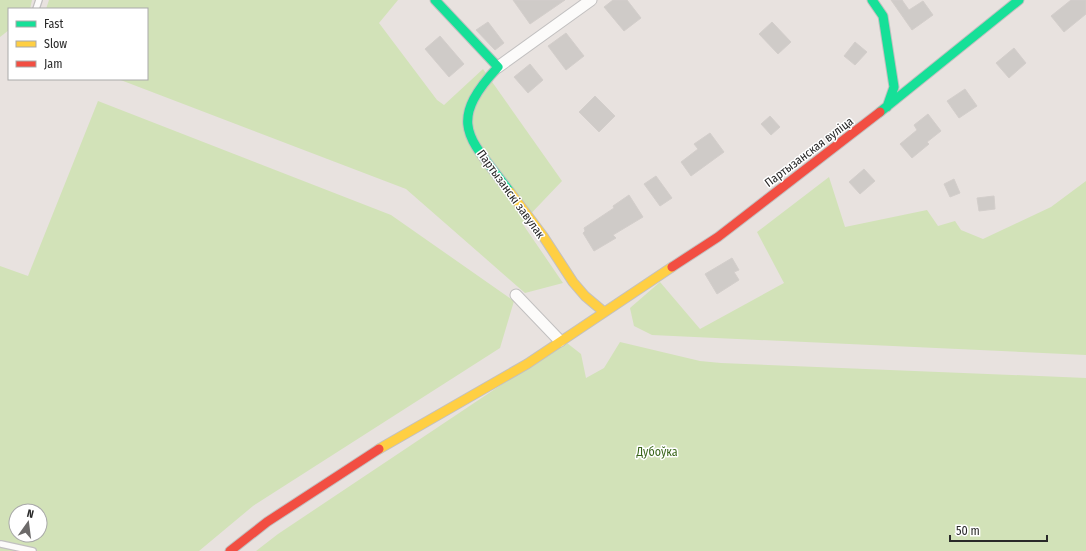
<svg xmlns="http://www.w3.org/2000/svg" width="1086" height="551" viewBox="0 0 1086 551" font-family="'Fira Sans Condensed',sans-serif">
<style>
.green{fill:#d2e2b8;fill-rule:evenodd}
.building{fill:#cfcbc8;stroke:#d3cecb}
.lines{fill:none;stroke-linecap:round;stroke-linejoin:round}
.lane-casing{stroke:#c2c0c0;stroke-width:8}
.street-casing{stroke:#c2c0c0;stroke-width:13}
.fast-casing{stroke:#c2c0c0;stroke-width:11}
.slow-casing{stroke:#c2c0c0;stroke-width:11}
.jam-casing{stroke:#c2c0c0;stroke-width:11}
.lane{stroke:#fcfbfa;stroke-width:5.5}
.street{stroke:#fcfbfa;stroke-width:11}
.fast{stroke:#16e098;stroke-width:9}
.slow{stroke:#ffcf43;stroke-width:9}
.jam{stroke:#f24e42;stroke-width:9}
.labels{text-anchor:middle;stroke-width:3;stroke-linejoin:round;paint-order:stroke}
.street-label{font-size:12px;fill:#292929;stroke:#fff}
.park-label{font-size:12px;fill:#39651b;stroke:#fff}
</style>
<rect width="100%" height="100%" fill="#e8e2df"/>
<!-- green -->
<path class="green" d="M 0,0 L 32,0 L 30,9 L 9,9 L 9,30 L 0,37 Z
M 49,0 L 398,0 L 379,23 L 437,100 L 444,105 L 483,69 L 562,181 L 522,223 L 563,283 L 525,293 L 406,189 L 118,79 L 147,79 L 147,9 L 46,9 Z
M 98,101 L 391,215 L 514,301 L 500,348 L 253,506 L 199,551 L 0,551 L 0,266 L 28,276 ZM 16,511 L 40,511 L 40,535 L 16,535 Z
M 829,177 L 845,227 L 927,210 L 938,226 L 955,221 L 961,230 L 983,239 L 1051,207 L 1086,181 L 1086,355 L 652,335 L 634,326 L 630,308 L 660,282 L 700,329 L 784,283 L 757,232 Z
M 620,342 L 700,361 L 721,363 L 1086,378 L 1086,551 L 256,551 L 278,534 L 519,373 L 567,343 L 581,354 L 586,378 L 604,368 Z"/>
<!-- building -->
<path class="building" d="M 513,0 L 565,0 L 530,24 Z
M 613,0 L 627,0 L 641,18 L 624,31 L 604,7 Z
M 891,0 L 902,0 L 909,10 L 923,1 L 933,15 L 912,30 Z
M 1071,0 L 1086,0 L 1086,14 L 1064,32 L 1051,16 Z
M 488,22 L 504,43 L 495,50 L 476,30 Z
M 772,22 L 791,42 L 778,54 L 759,34 Z
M 566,33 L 584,56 L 566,70 L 548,46 Z
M 440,36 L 464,64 L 449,77 L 425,49 Z
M 855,42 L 867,52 L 855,65 L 844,56 Z
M 1014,48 L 1026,63 L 1009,78 L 996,63 Z
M 530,64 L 543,80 L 528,93 L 514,77 Z
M 965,89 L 977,106 L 959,118 L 947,101 Z
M 595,96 L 615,116 L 599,132 L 579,112 Z
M 928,114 L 941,131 L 927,142 L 929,144 L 912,158 L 900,144 L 917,130 L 914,125 Z
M 770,116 L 780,127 L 771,135 L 761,124 Z
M 710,133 L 724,152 L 691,176 L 681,162 L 698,149 L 694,144 Z
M 864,169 L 875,181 L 860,194 L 849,182 Z
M 656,176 L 672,198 L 660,206 L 644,184 Z
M 954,179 L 960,193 L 950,197 L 944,184 Z
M 629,195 L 643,217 L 613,235 L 616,238 L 594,251 L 583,233 L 585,231 L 584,228 L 614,208 L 613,206 Z
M 994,196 L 995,209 L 979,211 L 977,198 Z
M 732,258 L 739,270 L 734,272 L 739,280 L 717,294 L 705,274 Z"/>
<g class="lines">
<!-- lane casing -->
<g class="lane-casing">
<path id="lane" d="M 36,9 L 39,0
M 1,544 L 33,551"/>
</g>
<!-- street casing -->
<g class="street-casing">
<path id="street" d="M 498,67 L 591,0
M 516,295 L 560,341"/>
</g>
<!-- fast casing -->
<g class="fast-casing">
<path id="fast" d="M 435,0 L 498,67 C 444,125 471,139 510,192
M 872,0 L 883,16 L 894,87 L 887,107
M 880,112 L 1019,0"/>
</g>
<!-- slow casing -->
<g class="slow-casing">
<path id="slow" d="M 510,192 L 543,236 L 573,282 L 585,296 L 604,312
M 379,449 L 527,364 L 672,267"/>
</g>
<!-- jam casing -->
<g class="jam-casing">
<path id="jam" d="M 672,267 L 718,237 L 880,112
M 230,551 L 267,522 L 379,449"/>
</g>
<!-- lane -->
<use href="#lane" class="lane"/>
<!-- street -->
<use href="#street" class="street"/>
<!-- fast -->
<use href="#fast" class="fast"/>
<!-- slow -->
<use href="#slow" class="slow"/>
<!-- jam -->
<use href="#jam" class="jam"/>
</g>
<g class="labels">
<!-- street labels -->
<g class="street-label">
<text transform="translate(809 152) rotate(-37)" y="4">Партызанская вуліца</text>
<text transform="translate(511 194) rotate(54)" y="4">Партызанскі завулак</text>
</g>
<!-- park labels -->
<g class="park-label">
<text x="657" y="456">Дубоўка</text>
</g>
</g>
<!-- legend -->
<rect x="8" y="8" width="140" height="72" fill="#ffffff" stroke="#a9a9a9"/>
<rect x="16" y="21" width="20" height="6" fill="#16e098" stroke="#a9a9a9"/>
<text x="44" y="28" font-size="12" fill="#292929">Fast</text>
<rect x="16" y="41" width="20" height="6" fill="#ffcf43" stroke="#a9a9a9"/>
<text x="44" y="48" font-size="12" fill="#292929">Slow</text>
<rect x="16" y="61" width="20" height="6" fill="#f24e42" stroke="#a9a9a9"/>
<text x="44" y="68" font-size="12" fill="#292929">Jam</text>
<!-- north arrow -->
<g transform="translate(28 523) rotate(14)"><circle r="19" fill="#ffffff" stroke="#a9a9a9"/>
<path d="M0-3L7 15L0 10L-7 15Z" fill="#6c6a69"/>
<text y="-6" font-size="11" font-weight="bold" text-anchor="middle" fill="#292929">N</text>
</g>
<!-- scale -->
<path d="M950 535v6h97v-6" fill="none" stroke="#292929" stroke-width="2"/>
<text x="956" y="535" font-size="12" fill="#292929" stroke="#ffffff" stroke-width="3" paint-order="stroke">50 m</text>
</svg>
